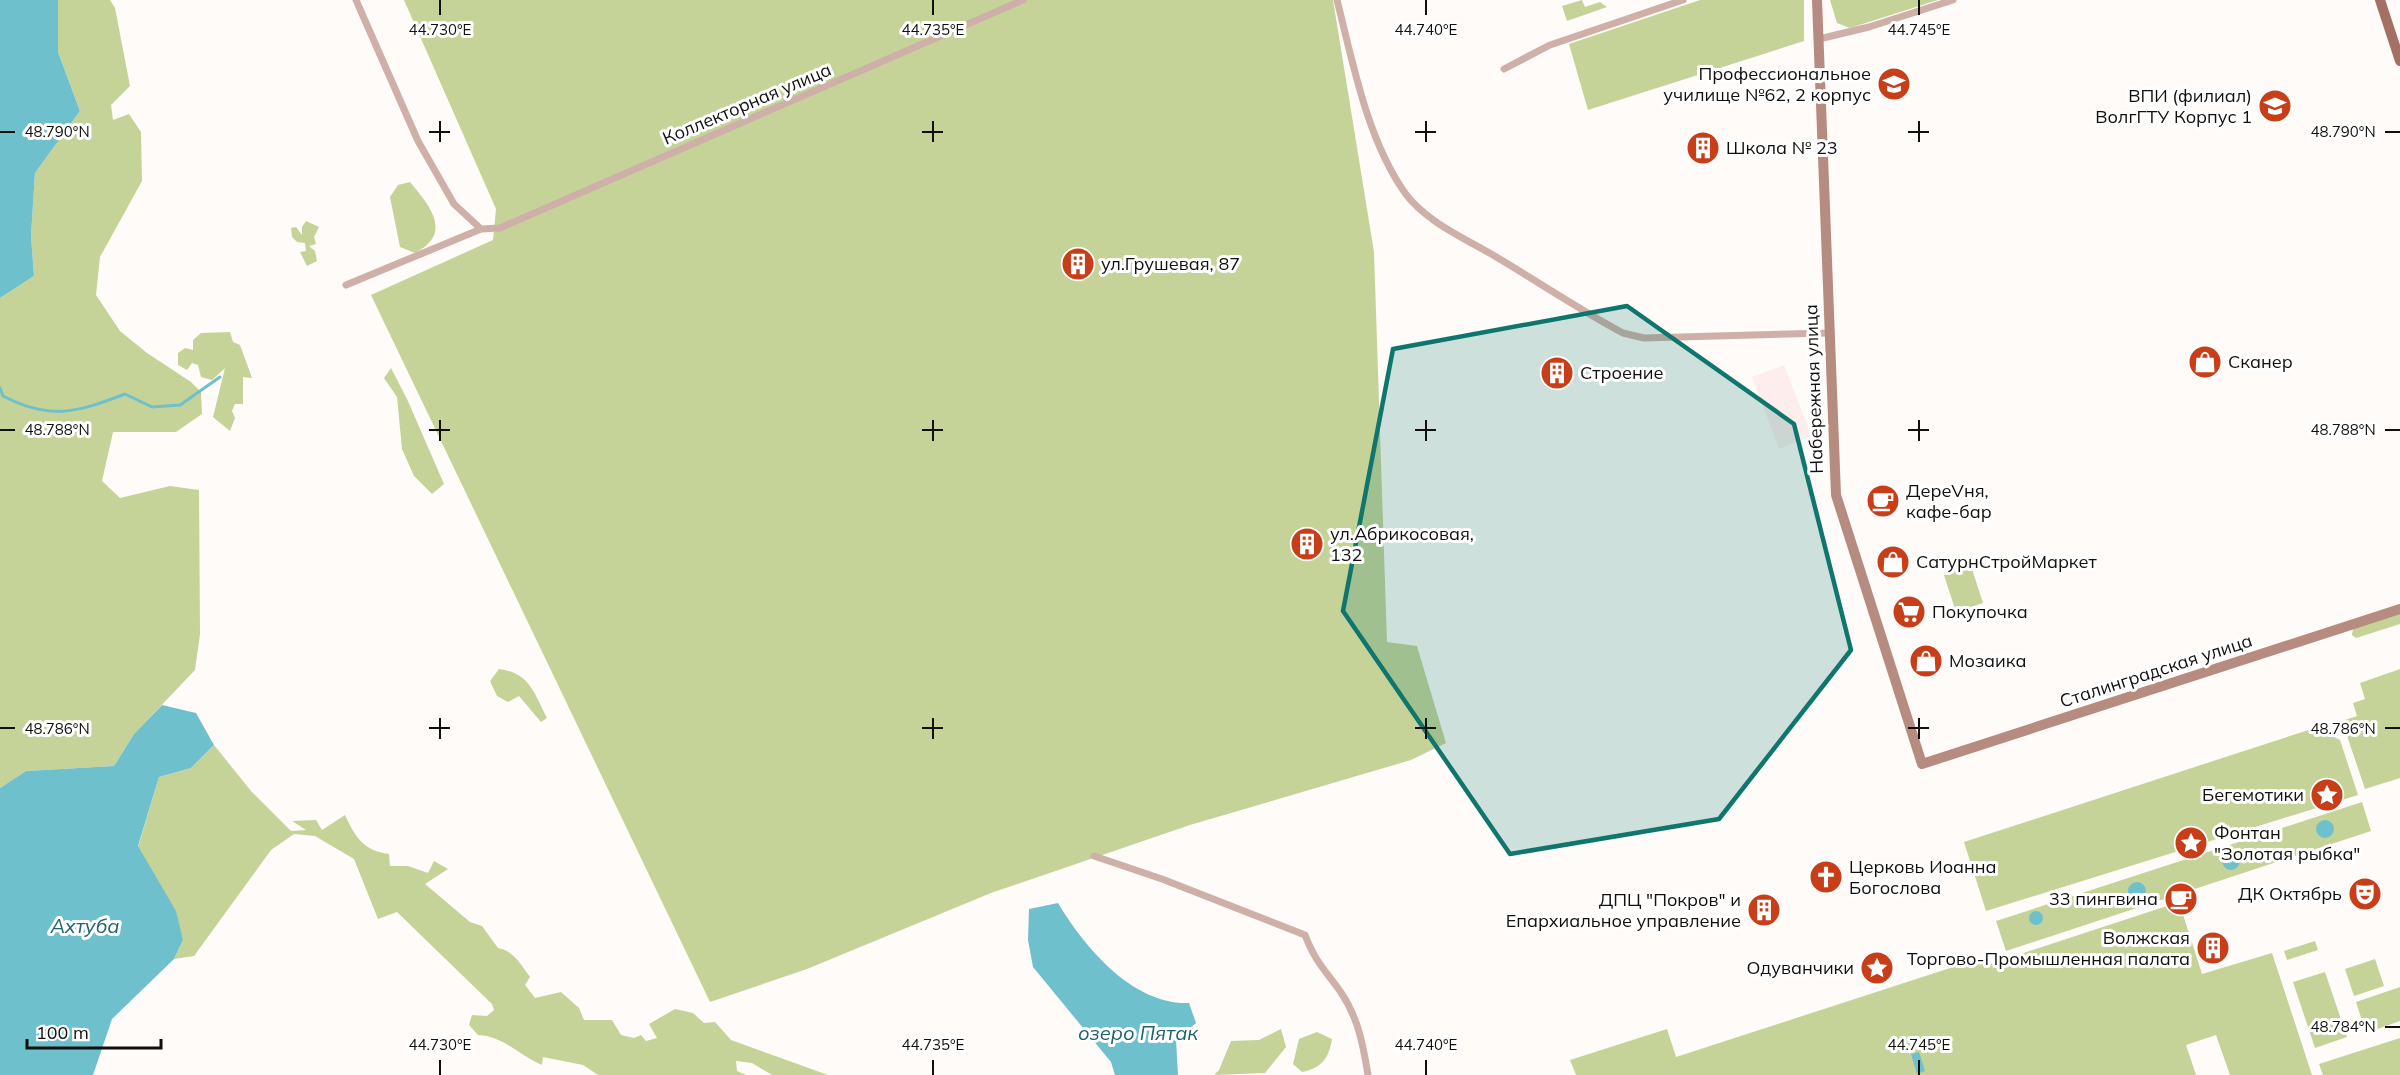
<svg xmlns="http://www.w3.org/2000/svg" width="2400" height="1075" viewBox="0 0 2400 1075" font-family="Mulish,sans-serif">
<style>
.industrial{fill:#fdedec}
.green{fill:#c5d398}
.water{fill:#6fc0cd}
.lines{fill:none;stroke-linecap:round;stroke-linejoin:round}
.stream{stroke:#6fc0cd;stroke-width:3}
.street{stroke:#ceb0a8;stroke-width:7}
.secondary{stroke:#b68b80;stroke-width:10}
.primary{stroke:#a47063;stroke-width:10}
.marked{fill:#0f766e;fill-opacity:0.2;stroke:#0f766e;stroke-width:4.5;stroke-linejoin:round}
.ticks{fill:none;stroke:#11100f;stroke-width:2}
.labels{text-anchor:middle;stroke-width:6;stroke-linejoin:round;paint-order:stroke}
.poi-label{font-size:18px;fill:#11100f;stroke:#fff;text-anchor:start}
.street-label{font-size:18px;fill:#11100f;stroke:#fff}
.water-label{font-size:20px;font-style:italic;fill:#1f616c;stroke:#fff}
.ticks-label{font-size:15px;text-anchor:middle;fill:#11100f;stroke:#fff;stroke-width:6;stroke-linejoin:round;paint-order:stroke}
</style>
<rect width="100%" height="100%" fill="#fefbf8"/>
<!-- industrial -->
<path class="industrial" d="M 1784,365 L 1811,436 L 1779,449 L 1752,377 Z"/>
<!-- green -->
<path class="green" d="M 58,0 L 110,0 L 115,8 L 130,86 L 111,105 L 113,120 L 129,114 L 141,132 L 142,181 L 100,257 L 96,295 L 120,331 L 147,353 L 191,382 L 201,392 L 202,414 L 176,432 L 113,432 L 102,481 L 120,498 L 170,486 L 199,490 L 200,634 L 195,670 L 134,734 L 114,766 L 26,771 L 0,788 L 0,298 L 34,276 L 31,236 L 35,173 L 80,111 L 58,52 Z
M 404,0 L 1333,0 L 1374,252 L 1387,642 L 1417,646 L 1446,743 L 1411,760 L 1190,825 L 991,893 L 807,969 L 710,1002 L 371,295 L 493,240 L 496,209 Z
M 1582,0 L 1585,7 L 1600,2 L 1607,7 L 1567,21 L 1562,6 Z
M 1700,0 L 1804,0 L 1804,41 L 1588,110 L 1569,44 Z
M 1830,0 L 1938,0 L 1850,28 L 1837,23 Z
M 410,182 C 429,205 454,233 415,253 L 400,247 L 390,197 L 398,185 Z
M 306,221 L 319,227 L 314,237 L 316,244 L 309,246 L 315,251 L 317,261 L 307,266 L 300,252 L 306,251 L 305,243 L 297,242 L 292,237 L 291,228 L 296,227 L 302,235 L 302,227 Z
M 230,332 L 233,342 L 240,345 L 252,378 L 243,377 L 243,404 L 235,404 L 232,411 L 235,418 L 230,431 L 213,417 L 225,368 L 212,380 L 201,377 L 198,365 L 192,363 L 187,370 L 178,365 L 178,353 L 185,348 L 193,350 L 193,340 L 201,333 Z
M 391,368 L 407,399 L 444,484 L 432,494 L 414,476 L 402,449 L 397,397 L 384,378 Z
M 1971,566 L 1983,603 L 1956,612 L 1944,575 Z
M 2400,614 L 2400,624 L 2356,638 L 2352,635 L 2353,629 Z
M 499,669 C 530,673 534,693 547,718 L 541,722 L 519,696 L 508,702 L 497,696 L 490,681 Z
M 2400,669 L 2400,778 L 2365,789 L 2342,721 L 2357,716 L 2353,703 L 2365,699 L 2360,683 Z
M 2327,724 L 2332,736 L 2340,740 L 2358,795 L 1986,911 L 1964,842 Z
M 214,745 L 251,791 L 291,831 L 306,830 L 292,821 L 316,820 L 322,830 L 345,815 C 355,837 364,851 389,854 L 390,866 L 408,866 L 428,873 L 434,861 L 448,869 L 425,884 L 470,922 L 482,926 L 498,948 C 513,950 522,966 530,977 L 525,985 L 535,998 L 561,992 L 579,1008 L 584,1020 L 612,1020 L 621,1035 L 634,1038 L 641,1035 L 646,1041 L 657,1038 L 649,1024 L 675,1009 L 693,1013 L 704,1023 L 715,1022 L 731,1040 L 828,1075 L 772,1075 L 752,1063 L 736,1061 L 737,1071 L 746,1075 L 598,1075 L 583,1065 L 543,1057 L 542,1065 C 519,1055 503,1036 478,1035 L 469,1025 L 472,1015 L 487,1016 L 494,1010 L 492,1004 L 397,912 L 378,919 L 354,859 L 315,836 L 294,834 L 271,850 L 194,956 L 174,959 L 183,940 L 138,847 L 159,777 L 191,768 Z
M 2362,802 L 2371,831 L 2006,951 L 1996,921 Z
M 2179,902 L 2202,974 L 2272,953 L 2312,1075 L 2230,1075 L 2216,1035 L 2186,1045 L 2196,1075 L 1576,1075 L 1570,1060 L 1667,1029 L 1676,1057 L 1981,958 L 1984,966 Z
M 2315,941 L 2318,950 L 2287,960 L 2284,951 Z
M 2375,959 L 2384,986 L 2354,996 L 2345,969 Z
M 2325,972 L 2347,1037 L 2315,1048 L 2293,982 Z
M 2400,987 L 2400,1021 L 2366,1033 L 2356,1002 Z
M 1281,1029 L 1286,1047 L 1265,1073 L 1214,1075 L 1219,1070 L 1231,1041 L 1259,1040 Z
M 1317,1032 L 1332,1039 C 1329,1058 1322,1068 1302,1072 L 1293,1064 L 1299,1039 Z
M 2400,1038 L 2400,1075 L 2323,1075 L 2319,1064 Z"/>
<!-- water -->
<path class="water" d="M 0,0 L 58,0 L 58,52 L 80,111 L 35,173 L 31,236 L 34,276 L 0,298 Z
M 162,705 L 196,713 L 214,745 L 191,768 L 159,777 L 138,846 L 176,911 L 183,940 L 174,959 L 112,1019 L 93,1075 L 0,1075 L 0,788 L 26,771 L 114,766 L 134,734 Z
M2316 829a9 9 0 1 1 18 0a9 9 0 1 1-18 0Z
M2222 861a9 9 0 1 1 18 0a9 9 0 1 1-18 0Z
M2128 891a9 9 0 1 1 18 0a9 9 0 1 1-18 0Z
M 1058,903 C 1085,948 1133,1005 1189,1003 L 1196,1023 L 1176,1040 L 1178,1075 L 1115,1075 L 1111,1062 L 1033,967 L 1028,940 L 1029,909 Z
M2029 918a7 7 0 1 1 14 0a7 7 0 1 1-14 0Z
M 1919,1052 L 1925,1071 L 1917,1074 L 1911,1054 Z"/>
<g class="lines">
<!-- stream -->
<path class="stream" d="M 0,388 L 3,396 C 51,421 78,412 125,394 L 152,407 L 180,405 L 220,377"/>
<!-- street -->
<path class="street" d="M 356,0 L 418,141 L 454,204 L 481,229
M 1337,0 C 1353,63 1367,139 1405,193 C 1427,223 1467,239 1498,258 C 1540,283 1580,310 1623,333 L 1644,338 L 1828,333
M 1819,39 L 1869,27 L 1953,0
M 1504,69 L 1550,45 L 1683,0
M 346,285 L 481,229 L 500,228 L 1023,0
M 1094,856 L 1162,879 L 1305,935 C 1315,961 1324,969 1340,991 C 1358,1017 1363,1044 1368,1075"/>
<!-- secondary -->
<path class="secondary" d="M 1817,0 L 1836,495 L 1922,764 L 2400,609"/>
<!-- primary -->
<path class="primary" d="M 2380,0 L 2400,61"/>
</g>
<!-- marked area -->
<path class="marked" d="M 1627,306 L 1794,424 L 1851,650 L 1719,819 L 1510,854 L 1343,611 L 1393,349 Z"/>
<!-- ticks -->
<path class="ticks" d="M 440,0 L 440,15M 933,0 L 933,15M 1426,0 L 1426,15M 1919,0 L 1919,15M 440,121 L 440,142M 933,121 L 933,142M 1426,121 L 1426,142M 1919,121 L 1919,142M 0,132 L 15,132M 429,132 L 450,132M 922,132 L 943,132M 1415,132 L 1436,132M 1908,132 L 1929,132M 2385,132 L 2400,132M 440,420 L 440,441M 933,420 L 933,441M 1426,420 L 1426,441M 1919,420 L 1919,441M 0,430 L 15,430M 429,430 L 450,430M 922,430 L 943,430M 1415,430 L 1436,430M 1908,430 L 1929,430M 2385,430 L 2400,430M 440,718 L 440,739M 933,718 L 933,739M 1426,718 L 1426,739M 1919,718 L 1919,739M 0,728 L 15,728M 429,728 L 450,728M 922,728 L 943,728M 1415,728 L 1436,728M 1908,728 L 1929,728M 2385,728 L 2400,728M 2385,1027 L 2400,1027M 440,1060 L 440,1075M 933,1060 L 933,1075M 1426,1060 L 1426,1075M 1919,1060 L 1919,1075"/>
<!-- icons -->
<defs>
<g id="school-disc" transform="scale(1.725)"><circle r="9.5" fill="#c73e18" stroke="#fff"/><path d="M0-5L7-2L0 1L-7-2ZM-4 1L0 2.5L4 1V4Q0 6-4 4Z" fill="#fff"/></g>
<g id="university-disc" transform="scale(1.725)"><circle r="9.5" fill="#c73e18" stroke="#fff"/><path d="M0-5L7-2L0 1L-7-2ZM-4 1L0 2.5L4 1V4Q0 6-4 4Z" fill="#fff"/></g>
<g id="building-disc" transform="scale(1.725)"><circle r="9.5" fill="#c73e18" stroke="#fff"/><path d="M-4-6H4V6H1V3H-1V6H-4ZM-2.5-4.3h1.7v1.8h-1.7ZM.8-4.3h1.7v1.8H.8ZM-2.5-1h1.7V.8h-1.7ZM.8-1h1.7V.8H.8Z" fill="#fff"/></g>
<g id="shop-disc" transform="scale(1.725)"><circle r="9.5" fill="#c73e18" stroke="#fff"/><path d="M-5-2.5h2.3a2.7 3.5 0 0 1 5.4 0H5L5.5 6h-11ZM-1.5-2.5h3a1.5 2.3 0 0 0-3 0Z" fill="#fff"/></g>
<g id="cafe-disc" transform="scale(1.725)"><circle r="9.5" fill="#c73e18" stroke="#fff"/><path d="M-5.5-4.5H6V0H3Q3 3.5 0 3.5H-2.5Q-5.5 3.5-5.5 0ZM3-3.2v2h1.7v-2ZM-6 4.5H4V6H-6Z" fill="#fff"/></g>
<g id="supermarket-disc" transform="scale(1.725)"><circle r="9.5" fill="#c73e18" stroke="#fff"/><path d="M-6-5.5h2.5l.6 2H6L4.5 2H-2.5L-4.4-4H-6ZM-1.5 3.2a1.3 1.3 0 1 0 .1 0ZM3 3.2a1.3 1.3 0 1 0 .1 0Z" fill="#fff"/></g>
<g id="sight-disc" transform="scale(1.725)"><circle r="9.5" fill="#c73e18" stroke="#fff"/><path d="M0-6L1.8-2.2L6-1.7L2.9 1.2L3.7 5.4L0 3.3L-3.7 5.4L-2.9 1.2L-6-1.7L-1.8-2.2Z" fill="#fff"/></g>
<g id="church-disc" transform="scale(1.725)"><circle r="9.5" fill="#c73e18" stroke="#fff"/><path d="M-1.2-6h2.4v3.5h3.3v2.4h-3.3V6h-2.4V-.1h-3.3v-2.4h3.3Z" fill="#fff"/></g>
<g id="theatre-disc" transform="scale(1.725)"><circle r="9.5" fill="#c73e18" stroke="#fff"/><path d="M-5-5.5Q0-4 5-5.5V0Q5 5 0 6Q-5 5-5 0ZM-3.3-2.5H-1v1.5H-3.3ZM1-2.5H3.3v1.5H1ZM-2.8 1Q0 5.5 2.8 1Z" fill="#fff"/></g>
</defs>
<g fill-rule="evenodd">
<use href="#school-disc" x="1894" y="84"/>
<use href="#university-disc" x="2275" y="106"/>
<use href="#building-disc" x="1703" y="148"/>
<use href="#building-disc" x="1078" y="264"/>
<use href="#shop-disc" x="2205" y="362"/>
<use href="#building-disc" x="1557" y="373"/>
<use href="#cafe-disc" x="1883" y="501"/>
<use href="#building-disc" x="1307" y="544"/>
<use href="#shop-disc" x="1893" y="562"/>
<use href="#supermarket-disc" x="1909" y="612"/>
<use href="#shop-disc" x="1926" y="661"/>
<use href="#sight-disc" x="2327" y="795"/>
<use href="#sight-disc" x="2191" y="843"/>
<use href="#church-disc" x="1826" y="877"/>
<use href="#theatre-disc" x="2365" y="894"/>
<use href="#cafe-disc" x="2181" y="899"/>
<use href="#building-disc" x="1764" y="910"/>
<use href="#building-disc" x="2213" y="948"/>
<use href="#sight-disc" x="1877" y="968"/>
</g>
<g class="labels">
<!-- poi labels -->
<g class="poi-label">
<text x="1871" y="80" text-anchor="end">Профессиональное<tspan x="1871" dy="21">училище №62, 2 корпус</tspan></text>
<text x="2252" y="102" text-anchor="end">ВПИ (филиал)<tspan x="2252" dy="21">ВолгГТУ Корпус 1</tspan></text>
<text x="1726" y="154">Школа № 23</text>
<text x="1101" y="270">ул.Грушевая, 87</text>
<text x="2228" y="368">Сканер</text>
<text x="1580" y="379">Строение</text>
<text x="1906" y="497">ДереVня,<tspan x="1906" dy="21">кафе-бар</tspan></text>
<text x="1330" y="540">ул.Абрикосовая,<tspan x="1330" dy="21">132</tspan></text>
<text x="1916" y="568">СатурнСтройМаркет</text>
<text x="1932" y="618">Покупочка</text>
<text x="1949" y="667">Мозаика</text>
<text x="2304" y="801" text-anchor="end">Бегемотики</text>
<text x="2214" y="839">Фонтан<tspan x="2214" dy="21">"Золотая рыбка"</tspan></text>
<text x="1849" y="873">Церковь Иоанна<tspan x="1849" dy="21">Богослова</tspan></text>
<text x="2342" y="900" text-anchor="end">ДК Октябрь</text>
<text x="2158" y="905" text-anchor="end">33 пингвина</text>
<text x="1741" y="906" text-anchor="end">ДПЦ "Покров" и<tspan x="1741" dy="21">Епархиальное управление</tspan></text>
<text x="2190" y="944" text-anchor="end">Волжская<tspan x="2190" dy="21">Торгово-Промышленная палата</tspan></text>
<text x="1854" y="974" text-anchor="end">Одуванчики</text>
</g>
<!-- street labels -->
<g class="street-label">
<text transform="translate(747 104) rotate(-23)" y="6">Коллекторная улица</text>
<text transform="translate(1814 389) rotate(-92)" y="6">Набережная улица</text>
<text transform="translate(2156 671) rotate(-18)" y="6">Сталинградская улица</text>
</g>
<!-- water labels -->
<g class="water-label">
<text x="85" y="933">Ахтуба</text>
<text x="1138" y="1040">озеро Пятак</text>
</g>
</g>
<g class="ticks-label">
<text x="440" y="35">44.730°E</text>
<text x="933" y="35">44.735°E</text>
<text x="1426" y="35">44.740°E</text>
<text x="1919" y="35">44.745°E</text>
<text x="57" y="137">48.790°N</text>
<text x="2343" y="137">48.790°N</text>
<text x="57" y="435">48.788°N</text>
<text x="2343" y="435">48.788°N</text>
<text x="57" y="734">48.786°N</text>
<text x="2343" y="734">48.786°N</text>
<text x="2343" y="1032">48.784°N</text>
<text x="440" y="1050">44.730°E</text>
<text x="933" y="1050">44.735°E</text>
<text x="1426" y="1050">44.740°E</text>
<text x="1919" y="1050">44.745°E</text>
</g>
<!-- scale -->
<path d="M27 1039v9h134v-9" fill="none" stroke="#11100f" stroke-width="3"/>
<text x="36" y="1039" font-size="18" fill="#11100f" stroke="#ffffff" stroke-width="4.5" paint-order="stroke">100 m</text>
</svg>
